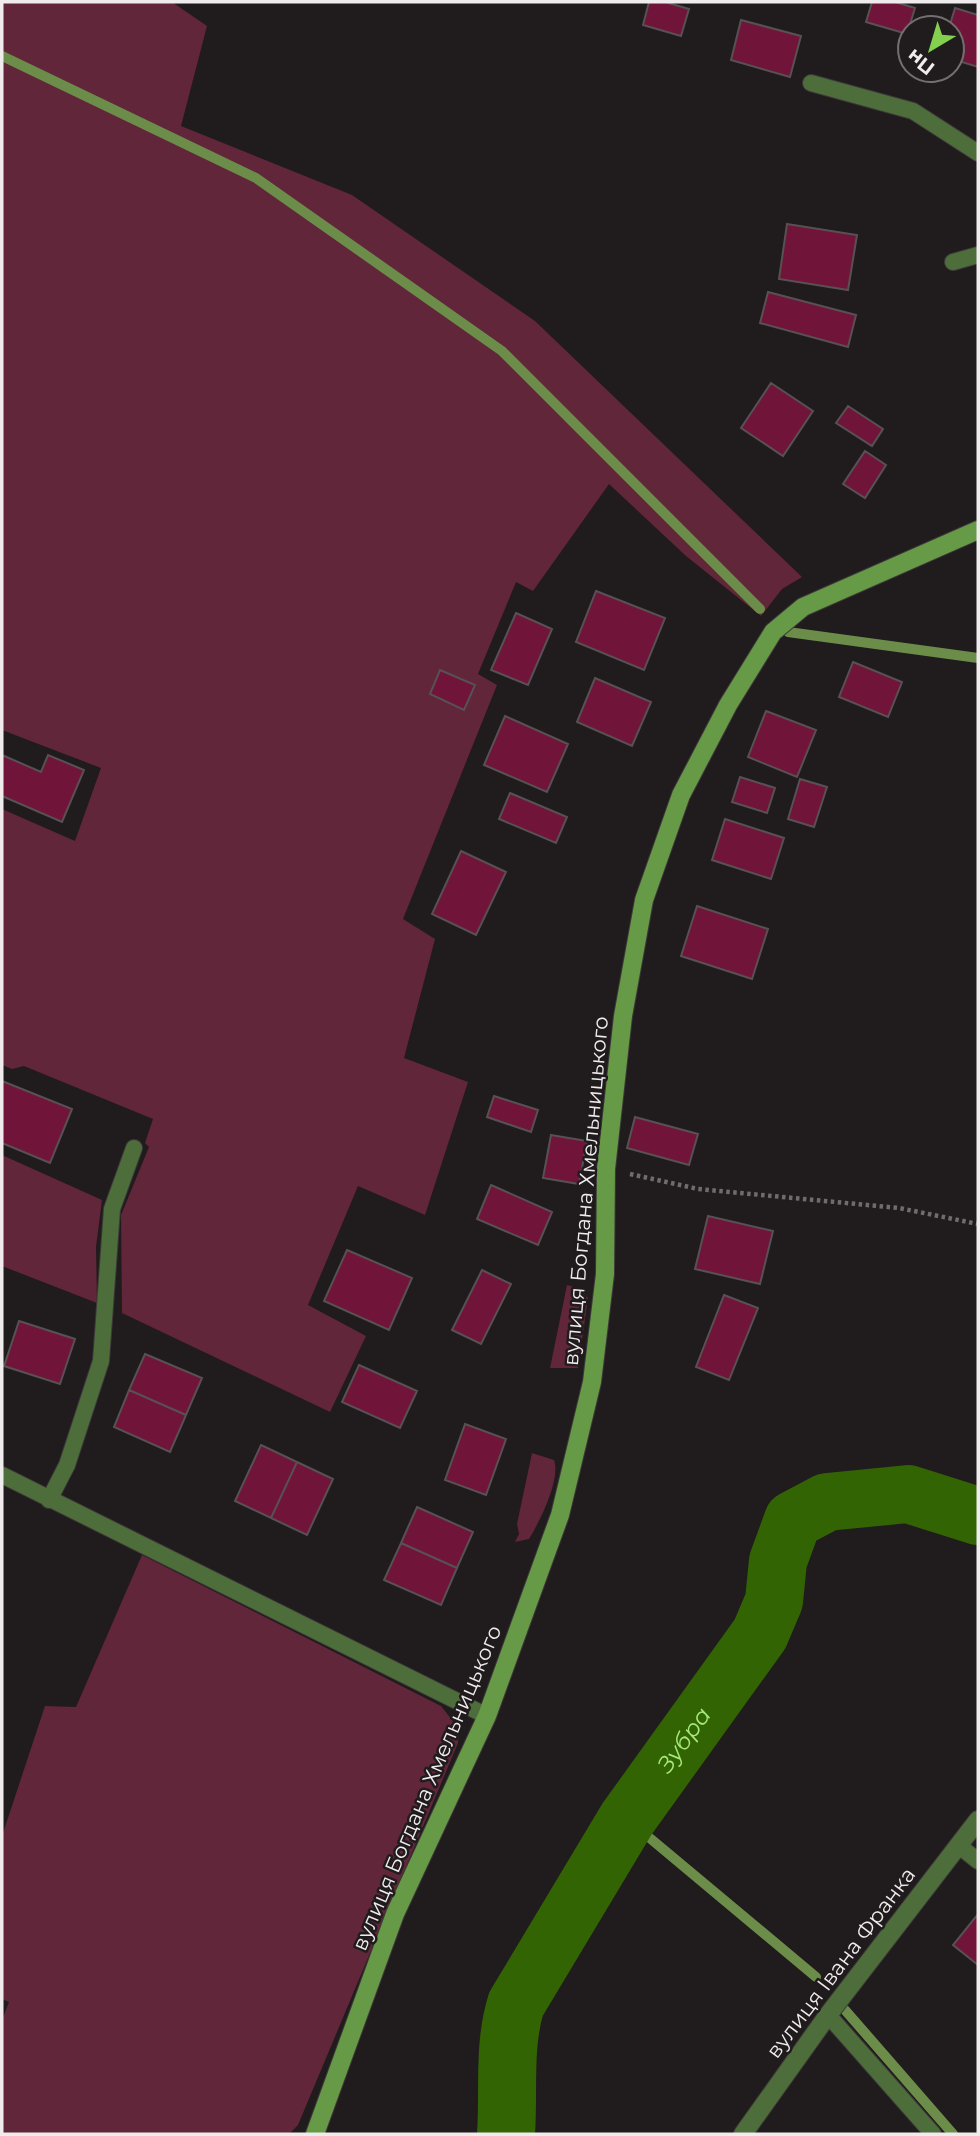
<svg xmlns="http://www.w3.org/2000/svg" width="980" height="2136" viewBox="0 0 980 2136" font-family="Montserrat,sans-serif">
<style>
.green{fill:#61263a}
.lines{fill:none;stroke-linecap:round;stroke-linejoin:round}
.stream{stroke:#6c8d4a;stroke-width:10}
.river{stroke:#336404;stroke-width:58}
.building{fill:#70143a;stroke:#585153;stroke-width:2}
.lane-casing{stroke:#3d3839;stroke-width:18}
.street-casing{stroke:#3d3839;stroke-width:20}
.secondary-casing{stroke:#3d3839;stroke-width:20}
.path{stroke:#706c6d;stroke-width:4.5;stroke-dasharray:3.5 3.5;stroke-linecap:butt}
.lane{stroke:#4d6d3a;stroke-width:16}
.street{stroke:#4d6d3a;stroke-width:18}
.secondary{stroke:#679a46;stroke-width:18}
.labels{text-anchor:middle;stroke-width:5;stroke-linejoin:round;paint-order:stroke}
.street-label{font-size:21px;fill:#f0eced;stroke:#201b1c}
.water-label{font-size:23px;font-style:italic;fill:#a5ea7b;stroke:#201b1c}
</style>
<rect width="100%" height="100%" fill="#201b1c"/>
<!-- green -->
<path class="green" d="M 2,2 L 172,2 L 207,26 L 181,126 L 352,195 L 535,321 L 802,577 L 782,589 L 761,616 L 686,556 L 609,484 L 533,591 L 516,582 L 478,674 L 497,685 L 403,919 L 435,939 L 404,1058 L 468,1082 L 425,1215 L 358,1186 L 308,1305 L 366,1336 L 330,1412 L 122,1313 L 121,1215 L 149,1147 L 145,1143 L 153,1119 L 24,1066 L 12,1069 L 2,1065 L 2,809 L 75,841 L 101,768 L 2,730 Z
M 2,1155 L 102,1200 L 96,1247 L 97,1303 L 2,1266 Z
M 567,1285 L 577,1288 L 588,1298 L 578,1368 L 550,1368 Z
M 532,1453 L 554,1460 C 561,1479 540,1521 529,1539 L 515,1542 L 519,1534 L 517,1524 Z
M 142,1555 L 441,1706 L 459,1729 L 458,1743 L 298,2125 L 289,2134 L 2,2134 L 2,2020 L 9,2002 L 2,1999 L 2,1836 L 45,1706 L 76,1707 Z"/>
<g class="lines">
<!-- stream -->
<path class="stream" d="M 2,56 L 256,178 L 502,351 L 760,609
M 788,632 L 978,658
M 627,1819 L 816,1977
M 845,2010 L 953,2134"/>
<!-- river -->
<path class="river" id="s1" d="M 506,2134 C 509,2091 503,2046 516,2004 L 627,1819 L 760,1634 L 774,1601 L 778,1561 L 793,1520 L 827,1502 L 908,1494 L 978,1516"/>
</g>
<!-- building -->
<path class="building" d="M 649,2 L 665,2 L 689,9 L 681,36 L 643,25 Z
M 872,2 L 895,2 L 915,8 L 907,34 L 866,22 Z
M 955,8 L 978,15 L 978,67 L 952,59 L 952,28 L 949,28 Z
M 741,20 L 801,36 L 790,77 L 731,60 Z
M 787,224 L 857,235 L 848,290 L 779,279 Z
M 768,292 L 856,315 L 848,347 L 760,323 Z
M 771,383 L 813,411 L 783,456 L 741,428 Z
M 848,406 L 883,429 L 872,446 L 836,423 Z
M 865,451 L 886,465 L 865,498 L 843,484 Z
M 596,591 L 665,618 L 644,670 L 576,642 Z
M 516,613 L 552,629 L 528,685 L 491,670 Z
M 853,662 L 902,682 L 888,717 L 839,697 Z
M 440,670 L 475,685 L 464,710 L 430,694 Z
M 595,678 L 651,702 L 632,746 L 577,722 Z
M 766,711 L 816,730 L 797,777 L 748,757 Z
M 505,716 L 568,744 L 547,792 L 484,765 Z
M 2,755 L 41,772 L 48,755 L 84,770 L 62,822 L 2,796 Z
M 740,777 L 775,788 L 767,813 L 732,802 Z
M 800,779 L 827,787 L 814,827 L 788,819 Z
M 510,793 L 567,817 L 556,843 L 499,819 Z
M 725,819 L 784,838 L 771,879 L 712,860 Z
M 461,851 L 506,872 L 476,935 L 432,914 Z
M 697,906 L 768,929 L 752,979 L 681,956 Z
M 2,1081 L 72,1109 L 50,1163 L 2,1143 Z
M 494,1096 L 538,1110 L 531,1132 L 487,1117 Z
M 635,1117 L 698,1134 L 689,1165 L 627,1148 Z
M 551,1135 L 587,1141 L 579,1184 L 543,1178 Z
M 491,1185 L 552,1212 L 538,1245 L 477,1219 Z
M 708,1216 L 773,1231 L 760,1284 L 695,1269 Z
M 347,1250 L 412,1278 L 389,1330 L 324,1301 Z
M 482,1270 L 511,1284 L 481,1344 L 452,1330 Z
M 724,1295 L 758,1308 L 729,1380 L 696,1367 Z
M 19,1321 L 75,1339 L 60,1384 L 4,1366 Z
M 145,1354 L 202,1378 L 186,1415 L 129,1390 Z
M 359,1365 L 417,1391 L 400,1428 L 342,1402 Z
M 129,1390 L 186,1415 L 170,1452 L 114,1427 Z
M 465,1424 L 506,1439 L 486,1495 L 445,1480 Z
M 261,1445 L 297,1462 L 271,1518 L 235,1501 Z
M 297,1462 L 333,1479 L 307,1535 L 271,1518 Z
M 417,1507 L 473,1532 L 457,1568 L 401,1543 Z
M 401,1543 L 457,1568 L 441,1605 L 384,1580 Z
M 978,1914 L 978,1965 L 953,1945 Z"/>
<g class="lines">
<!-- lane casing -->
<g class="lane-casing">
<path id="lane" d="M 811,83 L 913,111 L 978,153
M 953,262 L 978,255
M 2,1475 L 487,1716
M 49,1500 L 67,1465 L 101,1361 L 112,1209 L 134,1148
M 958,1845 L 978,1861
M 828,2015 L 933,2134"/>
</g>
<!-- street casing -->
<g class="street-casing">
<path id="street" d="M 743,2134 L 828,2015 L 978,1820"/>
</g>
<!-- secondary casing -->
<g class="secondary-casing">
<path id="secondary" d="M 315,2134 L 395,1914 L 487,1716 L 560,1515 L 592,1382 L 605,1274 L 606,1169 L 623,1016 L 644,900 L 681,795 L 728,705 L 773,632 L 803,607 L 978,530"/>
</g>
<!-- path -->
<path class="path" d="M 630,1174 L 698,1189 L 899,1208 L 978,1224"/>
<!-- lane -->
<use href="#lane" class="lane"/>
<!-- street -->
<use href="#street" class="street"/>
<!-- secondary -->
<use href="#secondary" class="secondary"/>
</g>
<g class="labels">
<!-- street labels -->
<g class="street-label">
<text transform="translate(586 1191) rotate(-85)" y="7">вулиця Богдана Хмельницького</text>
<text transform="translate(427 1788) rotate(-67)" y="7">вулиця Богдана Хмельницького</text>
<text transform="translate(841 1963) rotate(-53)" y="7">вулиця Івана Франка</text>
</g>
<!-- water labels -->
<g class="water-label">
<text dy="8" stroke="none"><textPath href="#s1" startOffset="444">Зубра</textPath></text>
</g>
</g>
<!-- border -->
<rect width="980" height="2136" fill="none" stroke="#f0eced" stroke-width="7"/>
<!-- north arrow -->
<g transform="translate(931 49) rotate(218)"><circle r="33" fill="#201b1c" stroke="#736f70" stroke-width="2"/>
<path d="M0-5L12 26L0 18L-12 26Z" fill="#83d04e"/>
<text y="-10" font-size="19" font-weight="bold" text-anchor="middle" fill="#f0eced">Пн</text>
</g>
</svg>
